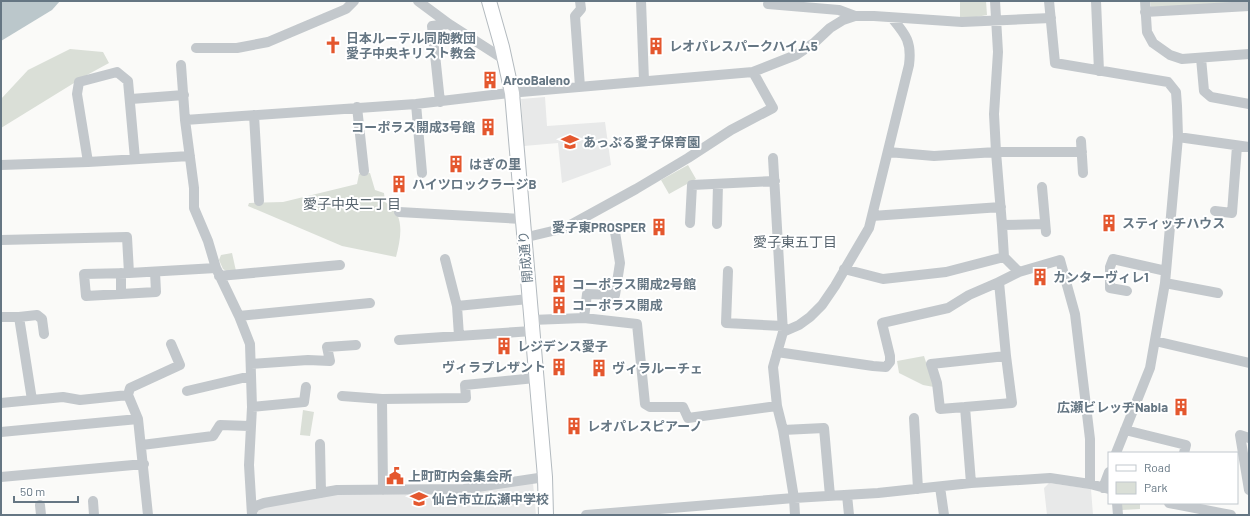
<svg xmlns="http://www.w3.org/2000/svg" width="1250" height="516" viewBox="0 0 1250 516" font-family="Barlow,'Noto Sans JP',sans-serif">
<style>
.built{fill:#e8e9e9}
.green{fill:#dadfd7}
.water{fill:#bbc7cb}
.lines{fill:none;stroke-linecap:round;stroke-linejoin:round}
.secondary-casing{stroke:#b3babf;stroke-width:16}
.street{stroke:#c3c8cc;stroke-width:10}
.secondary{stroke:#fff;stroke-width:14}
.labels{text-anchor:middle;stroke-width:4;stroke-linejoin:round;paint-order:stroke}
.poi-label{font-size:13px;font-weight:bold;fill:#657683;stroke:#fff;text-anchor:start}
.street-label{font-size:13px;fill:#657683;stroke:#fff}
.neighbourhood-label{font-size:14px;fill:#57646e;stroke:#fff}
</style>
<rect width="100%" height="100%" fill="#fafaf8"/>
<!-- built -->
<path class="built" d="M 545,97 L 547,126 L 605,122 L 611,165 L 562,183 L 558,143 L 524,146 L 521,99 Z
M 533,483 L 536,515 L 254,515 L 255,511 L 263,507 L 340,493 Z
M 1049,483 L 1091,489 L 1093,515 L 1047,515 L 1044,488 Z"/>
<!-- green -->
<path class="green" d="M 960,1 L 986,1 L 987,15 L 960,20 Z
M 1150,1 L 1230,1 L 1230,5 L 1151,10 Z
M 70,49 L 103,52 L 109,63 L 87,75 L 1,128 L 1,99 L 28,70 Z
M 688,165 L 696,179 L 669,194 L 661,180 Z
M 370,173 L 375,190 L 384,193 L 385,202 C 406,214 401,237 396,257 L 342,246 L 248,206 L 249,203 L 283,202 L 357,184 L 359,174 Z
M 232,253 L 236,271 L 228,272 L 223,269 L 219,260 L 221,255 Z
M 924,356 L 934,387 L 923,385 L 899,373 L 897,361 Z
M 303,410 L 314,412 L 310,436 L 300,435 Z
M 1122,503 L 1140,503 L 1140,509 L 1122,510 Z"/>
<!-- water -->
<path class="water" d="M 1,1 L 60,1 L 52,10 L 1,41 Z"/>
<g class="lines">
<!-- secondary casing -->
<g class="secondary-casing">
<path id="secondary" d="M 489,1 L 502,47 L 512,93 L 545,477 L 546,515"/>
</g>
<!-- street -->
<path class="street" d="M 418,1 L 449,24 L 505,60
M 641,1 L 644,81
M 995,1 L 998,52 L 994,114 L 996,152 L 1002,225 L 1004,257
M 1049,1 L 1055,63 L 1168,82 L 1176,92 L 1177,106 L 1178,137 L 1165,283 L 1150,368 L 1116,453
M 1096,1 L 1099,71
M 1145,1 L 1147,32 L 1153,43 L 1170,55 L 1182,59 L 1249,54
M 768,4 L 839,10 L 855,16
M 1145,12 L 1249,6
M 196,48 L 237,48 L 268,42 L 346,9 L 354,1
M 1201,58 L 1204,91 L 1211,97 L 1249,104
M 181,65 L 185,120
M 753,72 L 796,55 L 814,43 L 830,28 L 843,20 L 855,16 L 874,16 L 962,22 L 1051,18
M 580,87 L 575,16 L 581,9 L 580,1
M 131,99 L 184,95
M 440,102 L 432,26 L 449,24
M 416,104 L 422,173
M 357,107 L 364,171
M 254,115 L 259,201
M 1178,137 L 1249,147
M 1081,141 L 1083,173
M 888,152 L 934,156 L 996,152 L 1082,152
M 773,158 L 783,332
M 88,162 L 77,94 L 79,82 L 117,72 L 128,81 L 135,159
M 1,165 L 88,162 L 190,156
M 1042,187 L 1046,232
M 1215,211 L 1232,213 L 1237,146
M 399,212 L 522,219
M 872,216 L 1001,207
M 690,223 L 692,185 L 775,181
M 717,224 L 718,184
M 1002,225 L 1045,224
M 1,240 L 127,237 L 129,273 L 216,268
M 445,259 L 457,306 L 529,299
M 844,269 L 883,279 L 946,272 L 1004,257 L 1019,272 L 1060,260 L 1075,314 L 1090,439 L 1090,484
M 728,271 L 726,323 L 783,326
M 121,273 L 121,294
M 129,273 L 84,274 L 86,296 L 156,292 L 155,272
M 219,276 L 340,265
M 1165,283 L 1218,293
M 1127,291 L 1110,288 L 1110,267 L 1113,259 L 1166,271
M 457,306 L 459,336
M 239,316 L 370,303
M 1,317 L 19,317 L 32,400
M 19,317 L 37,315 L 42,319 L 44,334
M 584,318 L 587,294 L 615,295 L 620,263 L 615,232
M 531,320 L 584,318 L 637,324 L 645,404 L 650,407 L 683,407 L 688,418 L 777,406
M 399,340 L 532,331
M 1155,341 L 1249,363
M 777,352 L 873,366 L 886,367 L 890,362 L 890,356 L 882,323 L 948,308 L 969,295 L 999,282
M 1006,356 L 999,282 L 1019,272
M 251,364 L 308,360 L 330,361 L 327,347 L 356,345
M 187,391 L 251,376
M 128,395 L 130,388 L 180,365 L 171,344
M 342,396 L 382,399
M 1,403 L 63,397 L 80,400 L 128,395 L 138,419 L 148,515
M 252,407 L 304,402 L 306,387
M 965,407 L 1012,403 L 1006,356 L 931,364 L 937,383 L 940,409 L 965,407 L 971,483
M 914,418 L 918,489
M 783,430 L 824,428 L 830,496
M 1125,430 L 1186,445 L 1184,453
M 1,432 L 138,419
M 1249,438 L 1240,435 L 1249,490
M 320,444 L 321,493
M 142,445 L 213,436 L 220,425 L 250,426
M 1,477 L 144,464
M 940,487 L 944,515
M 1103,488 L 1109,472
M 383,490 L 382,399 L 466,398 L 465,385 L 535,378
M 847,495 L 849,515
M 93,501 L 94,515
M 1117,503 L 1118,515
M 1169,503 L 1231,515
M 40,505 L 41,515
M 252,511 L 256,506 L 264,503 L 337,490 L 464,489 L 545,477
M 252,515 L 249,465 L 252,407 L 250,344 L 239,316 L 216,268 L 208,241 L 194,208 L 194,188 L 185,120 L 416,104 L 509,93 L 753,72 L 773,108 L 731,130 L 688,158 L 636,189 L 565,228 L 523,238
M 586,515 L 794,498 L 878,493 L 971,483 L 1050,478 L 1090,484 L 1109,489
M 795,515 L 794,498 L 783,430 L 777,406 L 773,367 L 783,332 L 799,325 L 810,317 L 822,305 L 835,286 L 869,228 L 909,65 C 912,42 906,35 892,18"/>
<!-- secondary -->
<use href="#secondary" class="secondary"/>
</g>
<!-- icons -->
<defs>
<g id="church-bare" transform="scale(1.38)"><path d="M-1.2-6h2.4v3.5h3.3v2.4h-3.3V6h-2.4V-.1h-3.3v-2.4h3.3Z" fill="#e4572e" stroke="#fff" stroke-width="2.5" paint-order="stroke"/></g>
<g id="building-bare" transform="scale(1.38)"><path d="M-4-6H4V6H1V3H-1V6H-4ZM-2.5-4.3h1.7v1.8h-1.7ZM.8-4.3h1.7v1.8H.8ZM-2.5-1h1.7V.8h-1.7ZM.8-1h1.7V.8H.8Z" fill="#e4572e" stroke="#fff" stroke-width="2.5" paint-order="stroke"/></g>
<g id="school-bare" transform="scale(1.38)"><path d="M0-5L7-2L0 1L-7-2ZM-4 1L0 2.5L4 1V4Q0 6-4 4Z" fill="#e4572e" stroke="#fff" stroke-width="2.5" paint-order="stroke"/></g>
<g id="civic-bare" transform="scale(1.38)"><path d="M-.6-6.5H3V-4.5H.6V-3L4-1V1h2V6H-6V1h2V-1L-.6-3ZM-1.2 2.5V6h2.4V2.5Z" fill="#e4572e" stroke="#fff" stroke-width="2.5" paint-order="stroke"/></g>
</defs>
<g fill-rule="evenodd">
<use href="#church-bare" x="333" y="45"/>
<use href="#building-bare" x="656" y="46"/>
<use href="#building-bare" x="490" y="80"/>
<use href="#building-bare" x="488" y="127"/>
<use href="#school-bare" x="570" y="142"/>
<use href="#building-bare" x="456" y="164"/>
<use href="#building-bare" x="399" y="184"/>
<use href="#building-bare" x="1109" y="223"/>
<use href="#building-bare" x="659" y="227"/>
<use href="#building-bare" x="1040" y="277"/>
<use href="#building-bare" x="559" y="284"/>
<use href="#building-bare" x="559" y="305"/>
<use href="#building-bare" x="504" y="346"/>
<use href="#building-bare" x="559" y="367"/>
<use href="#building-bare" x="599" y="368"/>
<use href="#building-bare" x="1181" y="407"/>
<use href="#building-bare" x="574" y="426"/>
<use href="#civic-bare" x="395" y="476"/>
<use href="#school-bare" x="419" y="499"/>
</g>
<g class="labels">
<!-- poi labels -->
<g class="poi-label">
<text x="346" y="43">日本ルーテル同胞教団<tspan x="346" dy="15">愛子中央キリスト教会</tspan></text>
<text x="669" y="51">レオパレスパークハイム5</text>
<text x="503" y="85">ArcoBaleno</text>
<text x="475" y="132" text-anchor="end">コーポラス開成3号館</text>
<text x="583" y="147">あっぷる愛子保育園</text>
<text x="469" y="169">はぎの里</text>
<text x="412" y="189">ハイツロックラージB</text>
<text x="1122" y="228">スティッチハウス</text>
<text x="646" y="232" text-anchor="end">愛子東PROSPER</text>
<text x="1053" y="282">カンターヴィレ1</text>
<text x="572" y="289">コーポラス開成2号館</text>
<text x="572" y="310">コーポラス開成</text>
<text x="517" y="351">レジデンス愛子</text>
<text x="546" y="372" text-anchor="end">ヴィラプレザント</text>
<text x="612" y="373">ヴィラルーチェ</text>
<text x="1168" y="412" text-anchor="end">広瀬ビレッヂNabia</text>
<text x="587" y="431">レオパレスピアーノ</text>
<text x="408" y="481">上町町内会集会所</text>
<text x="432" y="504">仙台市立広瀬中学校</text>
</g>
<!-- street labels -->
<g class="street-label">
<text transform="translate(525 257) rotate(-95)" y="5">開成通り</text>
</g>
<!-- neighbourhood labels -->
<g class="neighbourhood-label">
<text x="352" y="209">愛子中央二丁目</text>
<text x="795" y="247">愛子東五丁目</text>
</g>
</g>
<!-- border -->
<rect width="1250" height="516" fill="none" stroke="#657683" stroke-width="4"/>
<!-- legend -->
<rect x="1108" y="452" width="130" height="52" fill="#ffffff" stroke="#c1c8cd"/>
<rect x="1116" y="465" width="20" height="6" fill="#ffffff" stroke="#c1c8cd"/>
<text x="1144" y="472" font-size="12" fill="#657683">Road</text>
<rect x="1116" y="482" width="20" height="12" fill="#dadfd7" stroke="#c1c8cd"/>
<text x="1144" y="492" font-size="12" fill="#657683">Park</text>
<!-- scale -->
<path d="M14 496v6h64v-6" fill="none" stroke="#657683" stroke-width="2"/>
<text x="20" y="496" font-size="12" fill="#657683" stroke="#ffffff" stroke-width="3" paint-order="stroke">50 m</text>
</svg>
